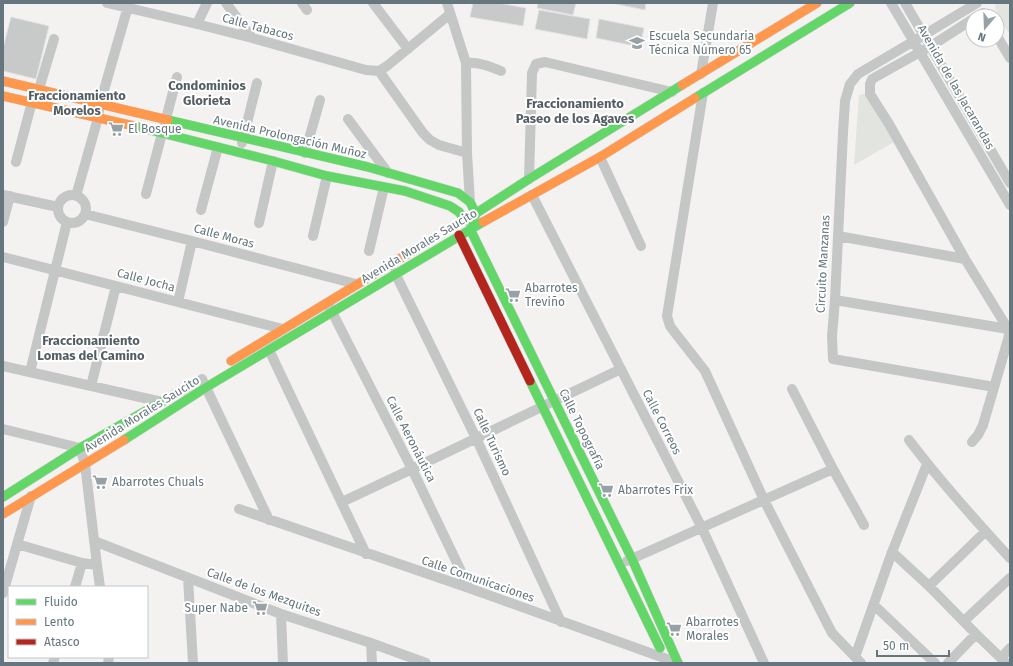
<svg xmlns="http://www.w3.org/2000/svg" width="1013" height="666" viewBox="0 0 1013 666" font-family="'Fira Sans',sans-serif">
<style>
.green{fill:#e2e4df}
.building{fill:#c8c9c9;stroke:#e2e2e1}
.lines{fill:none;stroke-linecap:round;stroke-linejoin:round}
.fast-casing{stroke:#cfcfcf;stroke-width:10}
.slow-casing{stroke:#cfcfcf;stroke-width:10}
.jam-casing{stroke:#cfcfcf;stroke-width:10}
.street{stroke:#c5c7c7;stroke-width:10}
.fast{stroke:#63d668;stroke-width:9}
.slow{stroke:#ff974d;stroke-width:9}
.jam{stroke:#b3261e;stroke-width:9}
.labels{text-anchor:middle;stroke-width:4;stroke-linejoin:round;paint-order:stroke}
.street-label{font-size:12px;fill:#66767e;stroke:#fff}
.poi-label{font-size:12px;fill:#66767e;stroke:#fff;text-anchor:start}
.neighbourhood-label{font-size:13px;font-weight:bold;fill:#535e64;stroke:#fff}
</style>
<rect width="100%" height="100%" fill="#f3f2f1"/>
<!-- green -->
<path class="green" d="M 996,3 L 1010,3 L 1010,31 L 1008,32 L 995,8 Z
M 866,94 L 894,142 L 854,165 L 859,95 Z"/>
<!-- building -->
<path class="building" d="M 473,3 L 499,3 L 526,8 L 523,26 L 470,17 Z
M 538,3 L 576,3 L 573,15 L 537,8 Z
M 611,3 L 646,3 L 645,10 Z
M 539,10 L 590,19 L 587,39 L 535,29 Z
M 11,17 L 49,26 L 36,79 L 3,71 L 3,48 Z
M 599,19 L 644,28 L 640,47 L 596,38 Z"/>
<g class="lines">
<!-- fast casing -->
<g class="fast-casing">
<path id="fast" d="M 695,98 L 850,3
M 168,120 L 368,167 L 458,193 L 470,202 L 476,214 L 472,222
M 134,126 L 273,161 L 327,176 L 405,191 L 450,206 L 459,212 L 465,220
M 464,221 L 529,179 L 682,85
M 470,229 L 632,559 L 678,663
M 530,381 L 660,648
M 124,440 L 205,388 L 483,222
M 3,497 L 80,448 L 188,387"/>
</g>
<!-- slow casing -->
<g class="slow-casing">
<path id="slow" d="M 3,81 L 168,120
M 682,85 L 817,3
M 3,96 L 134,126
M 483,222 L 600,157 L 695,98
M 231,361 L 414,250
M 3,514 L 124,440"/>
</g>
<!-- jam casing -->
<g class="jam-casing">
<path id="jam" d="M 459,235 L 530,381"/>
</g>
<!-- street -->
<path class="street" d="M 107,3 L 197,24 L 252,38 L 366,70 L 379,71
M 226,3 L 252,38
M 302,3 L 307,10
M 373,3 L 408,49
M 447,3 L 466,63 L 467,153 L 470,202
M 891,3 L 1010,205
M 905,3 L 1010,183
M 977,3 L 914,41 L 858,74 L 850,84 L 845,101 L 843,133 L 835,300 L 832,336 L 833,359 L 994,387
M 978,16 L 983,13 L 985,16
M 197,24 L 207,3
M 997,36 L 1010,58
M 466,63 C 479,62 489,66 501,71
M 379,71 L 423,133 L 430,140 L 439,145 L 467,153
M 379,71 L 387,66 L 450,14
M 701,74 L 713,3
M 39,89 L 54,39
M 703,93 L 667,316 L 670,326 L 676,334 L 705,371 L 764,500 L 832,633 L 861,663
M 348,119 L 388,173
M 242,143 L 257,83
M 305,153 L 320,100
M 600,157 L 641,246
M 16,162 L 32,102
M 529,179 L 532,73 L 536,64 L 545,62 L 672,92
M 146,194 L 177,77
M58 209a14 14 0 1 1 28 0a14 14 0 1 1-28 0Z
M 3,195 L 58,207
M 532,195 L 702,528 L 764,663
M 76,196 L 98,118 L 100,104 L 129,3
M 201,210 L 218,147
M 85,214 L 192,241 L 356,284
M 3,222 L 10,196
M 259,223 L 273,161
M 313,236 L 327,176
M 838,236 L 965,259
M 369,251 L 384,187
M 3,257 L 283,329
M 395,273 L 476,438 L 561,622
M 835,300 L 1008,329
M 178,302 L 192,241
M 329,306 L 412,469 L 469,588
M 269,350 L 366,554
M 3,366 L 162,402
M 30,372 L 67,222
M 202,379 L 269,520
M 91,386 L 116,286
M 792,389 L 833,469 L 864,525
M 3,429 L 80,448 L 85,464 L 97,565 L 100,587
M 909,440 C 940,481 975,520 1010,558
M 972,442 L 978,435 L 983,425 L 1009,336 L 1008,329 L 965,259 L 889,124 L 870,94 L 870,84 L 872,79 L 931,46 L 973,19
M 342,502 L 412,469 L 621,369
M 239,509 L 469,588 L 678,663
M 94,541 L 281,614 L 371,643 L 426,663
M 17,544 L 82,563 L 97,565
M 892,552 L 929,586 L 976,634 L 1006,663
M 627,561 L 833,469
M 188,578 L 193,663
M 929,586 L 985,532
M 75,587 L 82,563
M 3,593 L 31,496
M 874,605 L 935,663
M 281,614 L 283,663
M 964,621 L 1010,578
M 371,643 L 372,663
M 855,657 L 892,552 L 927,464
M 1001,658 L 1010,648
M 53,663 L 55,657
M 108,663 L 109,657
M 948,663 L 976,634"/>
<!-- fast -->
<use href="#fast" class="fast"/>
<!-- slow -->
<use href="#slow" class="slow"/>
<!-- jam -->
<use href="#jam" class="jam"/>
</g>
<!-- icons -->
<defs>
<g id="school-bare" transform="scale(1.2)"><path d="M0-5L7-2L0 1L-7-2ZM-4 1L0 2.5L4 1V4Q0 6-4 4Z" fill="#97a1a6" stroke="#fff" stroke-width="2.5" paint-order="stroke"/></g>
<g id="supermarket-bare" transform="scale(1.2)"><path d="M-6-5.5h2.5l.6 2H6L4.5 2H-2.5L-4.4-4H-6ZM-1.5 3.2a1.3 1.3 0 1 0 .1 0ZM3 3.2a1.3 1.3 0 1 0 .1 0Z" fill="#97a1a6" stroke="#fff" stroke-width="2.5" paint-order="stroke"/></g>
</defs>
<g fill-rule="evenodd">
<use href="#school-bare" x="637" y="43"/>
<use href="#supermarket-bare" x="116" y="129"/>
<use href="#supermarket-bare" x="513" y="295"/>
<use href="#supermarket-bare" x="100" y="482"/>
<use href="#supermarket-bare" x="606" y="490"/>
<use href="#supermarket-bare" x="260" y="608"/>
<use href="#supermarket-bare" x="674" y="629"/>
</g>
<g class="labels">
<!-- street labels -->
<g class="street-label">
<text transform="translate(258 27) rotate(15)" y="4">Calle Tabacos</text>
<text transform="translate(956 87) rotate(60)" y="4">Avenida de las Jacarandas</text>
<text transform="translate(290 137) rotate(13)" y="4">Avenida Prolongación Muñoz</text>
<text transform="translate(224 236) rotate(15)" y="4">Calle Moras</text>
<text transform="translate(419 246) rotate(-31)" y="4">Avenida Morales Saucito</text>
<text transform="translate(823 264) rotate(-87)" y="4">Circuito Manzanas</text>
<text transform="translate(146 280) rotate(15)" y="4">Calle Jocha</text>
<text transform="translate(142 414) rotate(-32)" y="4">Avenida Morales Saucito</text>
<text transform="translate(662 422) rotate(63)" y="4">Calle Correos</text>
<text transform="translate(582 429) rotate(64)" y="4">Calle Topografía</text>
<text transform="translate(411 439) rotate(63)" y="4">Calle Aeronáutica</text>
<text transform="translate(492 442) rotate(65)" y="4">Calle Turismo</text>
<text transform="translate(478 579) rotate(19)" y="4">Calle Comunicaciones</text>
<text transform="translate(264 592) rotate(20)" y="4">Calle de los Mezquites</text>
</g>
<!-- poi labels -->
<g class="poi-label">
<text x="649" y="40">Escuela Secundaria<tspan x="649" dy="14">Técnica Número 65</tspan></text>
<text x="128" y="133">El Bosque</text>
<text x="525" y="292">Abarrotes<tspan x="525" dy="14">Treviño</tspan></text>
<text x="112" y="486">Abarrotes Chuals</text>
<text x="618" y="494">Abarrotes Frix</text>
<text x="248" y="612" text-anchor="end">Super Nabe</text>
<text x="686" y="626">Abarrotes<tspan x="686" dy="14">Morales</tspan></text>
</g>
<!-- neighbourhood labels -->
<g class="neighbourhood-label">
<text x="207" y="90">Condominios<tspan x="207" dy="15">Glorieta</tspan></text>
<text x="77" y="100">Fraccionamiento<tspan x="77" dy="15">Morelos</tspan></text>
<text x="575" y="108">Fraccionamiento<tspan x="575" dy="15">Paseo de los Agaves</tspan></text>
<text x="91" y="345">Fraccionamiento<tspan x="91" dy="15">Lomas del Camino</tspan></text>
</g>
</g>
<!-- border -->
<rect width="1013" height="666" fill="none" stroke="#66767e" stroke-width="8"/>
<!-- legend -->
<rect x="8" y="586" width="140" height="72" fill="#ffffff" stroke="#c2c8cb"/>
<rect x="16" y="599" width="20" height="6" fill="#63d668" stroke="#c2c8cb"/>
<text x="44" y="606" font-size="12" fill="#66767e">Fluido</text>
<rect x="16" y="619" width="20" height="6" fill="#ff974d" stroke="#c2c8cb"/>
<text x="44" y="626" font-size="12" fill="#66767e">Lento</text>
<rect x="16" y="639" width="20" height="6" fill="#b3261e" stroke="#c2c8cb"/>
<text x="44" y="646" font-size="12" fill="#66767e">Atasco</text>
<!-- north arrow -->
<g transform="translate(985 28) rotate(199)"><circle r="19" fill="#ffffff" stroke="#c2c8cb"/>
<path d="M0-3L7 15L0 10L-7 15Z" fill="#97a1a6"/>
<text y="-6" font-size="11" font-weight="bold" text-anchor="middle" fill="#66767e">N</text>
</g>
<!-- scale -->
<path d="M877 650v6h72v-6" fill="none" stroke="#66767e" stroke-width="2"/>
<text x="883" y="650" font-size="12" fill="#66767e" stroke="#ffffff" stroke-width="3" paint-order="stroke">50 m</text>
</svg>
